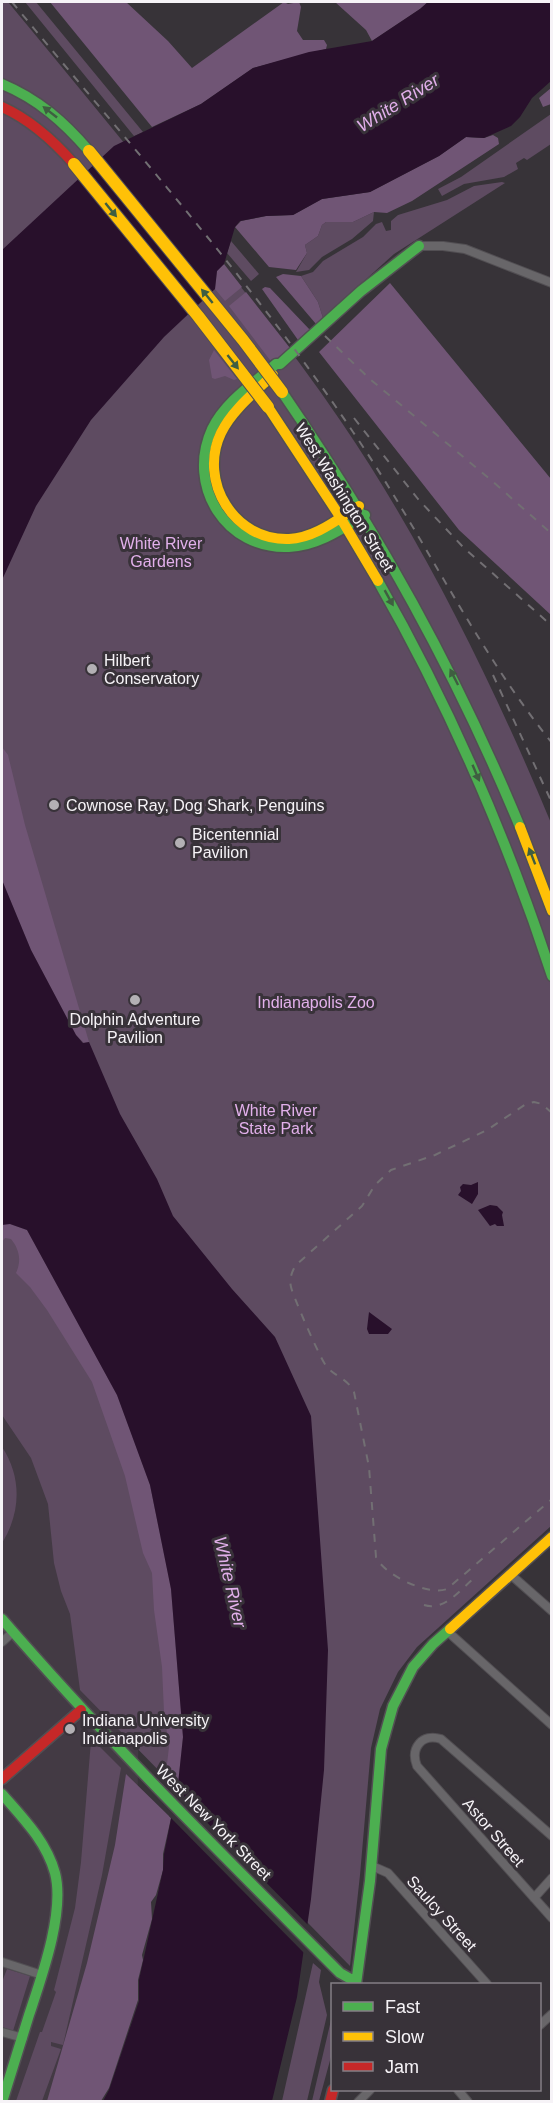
<svg xmlns="http://www.w3.org/2000/svg" width="553" height="2103" viewBox="0 0 553 2103" font-family="Arial,sans-serif">
<style>
.built{fill:#433a44}
.green{fill:#5e4b61}
.forest{fill:#705575}
.water{fill:#28102b}
.pier{fill:#373338}
.lines{fill:none;stroke-linecap:round;stroke-linejoin:round}
.street-casing{stroke:#524f53;stroke-width:10}
.fast-casing{stroke:#524f53;stroke-width:13}
.slow-casing{stroke:#524f53;stroke-width:13}
.jam-casing{stroke:#524f53;stroke-width:13}
.street{stroke:#686669;stroke-width:8}
.fast{stroke:#4caf50;stroke-width:10}
.slow{stroke:#ffc107;stroke-width:10}
.jam{stroke:#c62828;stroke-width:10}
.rail{stroke:#726f73;stroke-width:2;stroke-dasharray:8 8;stroke-linecap:butt}
.slow-bridge-casing{stroke:#524f53;stroke-width:14;stroke-linecap:butt}
.slow-bridge{stroke:#ffc107;stroke-width:12}
.oneway{fill:#3f5e41}
.poi-dot{fill:#b3b0b4;stroke:#383239;stroke-width:2}
.labels{text-anchor:middle;stroke-width:6;stroke-linejoin:round;paint-order:stroke}
.street-label{font-size:16px;fill:#f6f3f7;stroke:#383239}
.park-label{font-size:16px;fill:#e2b0eb;stroke:#383239}
.poi-label{font-size:16px;fill:#f6f3f7;stroke:#383239;text-anchor:start}
.water-label{font-size:18px;font-style:italic;fill:#e1afea;stroke:#383239}
</style>
<rect width="100%" height="100%" fill="#373338"/>
<!-- built -->
<path class="built" d="M 2,1238 L 140,1605 L 137,1852 L 68,2101 L 2,2101 Z"/>
<!-- green -->
<path class="green" d="M 2,2 L 8,2 C 63,68 118,135 172,202 C 231,274 290,346 342,423 C 425,545 494,686 551,823 L 551,1526 L 417,1647 L 398,1672 L 380,1709 L 371,1748 L 360,1875 L 350,1966 L 80,1690 L 70,1614 L 61,1591 L 54,1563 L 48,1504 L 31,1458 L 2,1415 Z
M 25,2 L 36,2 L 143,132 L 134,136 Z
M 551,114 L 551,144 L 527,160 L 524,158 L 516,163 L 518,169 L 504,177 L 464,184 L 442,196 L 438,189 L 461,177 Z
M 502,182 L 505,183 L 394,254 L 323,318 L 318,302 L 301,276 L 313,272 L 323,261 L 363,237 L 376,224 L 382,222 L 386,231 L 391,230 L 391,221 L 398,215 L 447,200 L 474,186 Z
M 374,212 L 373,221 L 352,239 L 322,257 L 309,270 L 296,272 L 307,253 L 305,245 L 318,236 L 322,225 L 326,222 L 353,222 Z
M 231,241 L 259,274 L 251,281 L 227,253 Z
M 2,1447 C 22,1477 21,1513 2,1543 Z
M 91,1741 L 94,1741 L 121,1768 L 102,1875 L 63,2045 L 51,2042 L 51,2046 L 61,2049 L 42,2101 L 16,2101 L 40,2032 L 42,2032 L 56,1992 L 54,1990 L 75,1908 L 81,1862 Z
M 313,1963 L 321,1970 L 319,1982 L 327,2015 L 307,2101 L 282,2101 Z
M 7,1969 L 30,1976 L 13,2031 L 2,2027 L 2,1982 Z
M 332,2016 L 332,2053 L 319,2101 L 312,2101 Z"/>
<!-- forest -->
<path class="forest" d="M 50,2 L 126,2 L 168,41 L 192,68 L 284,2 L 288,4 L 299,2 L 301,7 L 297,31 L 303,40 L 324,40 L 327,45 L 326,49 L 253,68 L 201,104 L 152,127 Z
M 335,2 L 428,2 L 420,9 L 372,41 L 366,30 Z
M 551,88 L 551,104 L 543,107 L 539,98 Z
M 493,135 L 498,138 L 499,144 L 412,201 L 387,213 L 374,212 L 353,222 L 326,222 L 322,225 L 318,236 L 305,245 L 307,253 L 296,270 L 269,267 L 235,227 L 241,221 L 266,216 L 293,215 L 322,199 L 370,192 L 439,156 L 466,137 L 484,138 Z
M 224,264 L 242,287 L 225,301 L 215,289 L 217,271 Z
M 283,274 L 301,276 L 318,302 L 323,318 L 316,324 L 276,277 Z
M 390,283 L 551,479 L 551,615 L 459,530 L 319,352 Z
M 265,287 L 270,288 L 310,330 L 298,340 L 262,289 Z
M 246,292 L 290,348 L 273,364 L 229,306 Z
M 214,350 L 237,379 L 234,380 L 225,376 L 215,379 L 212,378 L 209,360 Z
M 2,747 L 8,755 L 25,825 L 89,1042 L 84,1043 L 76,1035 L 31,950 L 2,880 Z
M 2,1224 L 10,1224 L 27,1230 L 117,1395 L 150,1485 L 171,1589 L 183,1737 L 178,1784 L 175,1791 L 165,1781 L 169,1747 L 164,1712 L 162,1667 L 154,1610 L 152,1573 L 143,1553 L 125,1476 L 92,1382 L 47,1310 L 30,1287 L 16,1273 C 22,1260 19,1249 11,1239 L 5,1238 L 2,1242 Z
M 126,1774 L 171,1818 L 163,1854 L 163,1870 L 156,1895 L 151,1902 L 152,1919 L 142,1955 L 143,1960 L 138,1980 L 138,2000 L 109,2088 L 101,2101 L 47,2101 L 87,1963 L 115,1845 Z"/>
<!-- water -->
<path class="water" d="M 428,2 L 551,2 L 551,81 L 532,98 L 520,117 L 511,126 L 484,138 L 466,137 L 439,156 L 370,192 L 322,199 L 293,215 L 266,216 L 240,221 L 235,227 L 224,264 L 217,271 L 215,289 L 164,337 L 91,420 L 36,506 L 2,580 L 2,250 L 114,146 L 201,104 L 253,68 L 309,52 L 372,41 L 420,9 Z
M 2,880 L 31,950 L 76,1035 L 83,1043 L 89,1042 L 120,1114 L 157,1179 L 173,1216 L 232,1289 L 275,1337 L 311,1416 L 328,1650 L 324,1770 L 311,1899 L 297,1997 L 272,2101 L 103,2101 L 109,2090 L 139,2001 L 139,1980 L 163,1870 L 164,1854 L 178,1784 L 183,1737 L 171,1589 L 150,1485 L 117,1395 L 27,1230 L 10,1224 L 2,1225 Z
M 478,1182 L 478,1194 L 472,1204 L 458,1195 L 461,1191 L 460,1187 L 463,1184 L 471,1185 Z
M 490,1205 L 497,1206 L 503,1212 L 502,1215 L 504,1226 L 497,1226 L 495,1224 L 490,1226 L 478,1210 Z
M 369,1312 L 392,1329 L 388,1334 L 369,1334 L 367,1329 Z"/>
<!-- pier -->
<path class="pier" d="M 174,1789 L 310,1927 L 306,1955 L 169,1816 Z"/>
<g class="lines">
<!-- street casing -->
<g class="street-casing">
<path id="street" d="M 419,246 L 443,246 L 465,249 L 552,283
M 510,1574 L 552,1611
M 447,1631 L 552,1725
M 2,1642 L 13,1632
M 552,1836 L 441,1739 C 422,1733 410,1748 417,1766 L 552,1918
M 372,1866 L 388,1873 L 487,1984
M 534,1898 L 552,1878
M 2,1962 L 42,1975
M 540,2025 L 552,2014
M 2,2032 L 23,2038
M 458,2090 L 468,2102
M 358,2102 L 370,2090"/>
</g>
<!-- fast casing -->
<g class="fast-casing">
<path id="fast" d="M 2,84 C 38,99 64,122 89,151
M 282,392 C 378,532 455,670 520,827
M 365,515 C 342,529 317,546 289,547 C 226,550 186,486 212,429 C 225,402 254,383 276,364 L 280,364 L 361,291 L 419,246
M 378,581 C 450,707 507,838 552,976
M 2,1619 C 109,1743 225,1857 340,1973 L 356,1982
M 2,1794 C 23,1818 46,1841 55,1873 C 65,1912 42,1976 29,2015 C 20,2044 11,2073 2,2102
M 356,1984 L 370,1881 L 381,1749 L 393,1706 L 413,1667 L 433,1644 L 450,1629"/>
</g>
<!-- slow casing -->
<g class="slow-casing">
<path id="slow" d="M 273,375 C 255,392 232,410 221,433 C 198,481 234,541 289,539 C 315,538 338,519 359,506
M 268,407 L 337,512 L 378,581
M 520,827 L 552,911
M 450,1629 L 552,1537"/>
</g>
<!-- jam casing -->
<g class="jam-casing">
<path id="jam" d="M 2,107 C 31,120 53,140 74,164
M 2,1779 L 81,1710
M 330,2102 L 333,2090"/>
</g>
<!-- street -->
<use href="#street" class="street"/>
<!-- fast -->
<use href="#fast" class="fast"/>
<!-- slow -->
<use href="#slow" class="slow"/>
<!-- jam -->
<use href="#jam" class="jam"/>
<!-- rail -->
<path class="rail" d="M 12,2 C 128,143 251,280 353,432 C 423,534 474,646 552,743
M 325,336 L 371,380 L 491,480 L 552,534
M 354,418 L 418,499 L 463,547 L 552,626
M 493,675 L 552,803
M 552,1113 L 542,1104 L 534,1102 L 526,1104 L 487,1130 L 435,1155 L 391,1170 L 375,1185 L 362,1206 L 296,1265 C 292,1271 289,1279 291,1287 C 293,1296 321,1361 327,1367 C 336,1377 348,1379 354,1392 L 369,1467 L 376,1557 C 384,1575 428,1596 447,1589 L 552,1499
M 424,1605 C 444,1611 458,1592 472,1580"/>
<!-- slow-bridge casing -->
<g class="slow-bridge-casing">
<path id="slow-bridge" d="M 89,151 L 243,340 L 282,392
M 74,164 L 198,316 L 268,407"/>
</g>
<!-- slow-bridge -->
<use href="#slow-bridge" class="slow-bridge"/>
</g>
<!-- one-way arrows -->
<defs><path id="oneway-solid" d="M-6-.8H1V-3.2L6.5 0L1 3.2V.8H-6Z" transform="scale(1.5)"/></defs>
<g class="oneway">
<use href="#oneway-solid" transform="translate(50 112) rotate(-142)"/>
<use href="#oneway-solid" transform="translate(111 210) rotate(51)"/>
<use href="#oneway-solid" transform="translate(207 296) rotate(-129)"/>
<use href="#oneway-solid" transform="translate(233 362) rotate(52)"/>
<use href="#oneway-solid" transform="translate(389 598) rotate(61)"/>
<use href="#oneway-solid" transform="translate(454 677) rotate(-117)"/>
<use href="#oneway-solid" transform="translate(476 773) rotate(67)"/>
<use href="#oneway-solid" transform="translate(532 856) rotate(-111)"/>
</g>
<!-- markers -->
<g class="poi-dot">
<circle cx="92" cy="669" r="6"/>
<circle cx="54" cy="805" r="6"/>
<circle cx="180" cy="843" r="6"/>
<circle cx="135" cy="1000" r="6"/>
<circle cx="70" cy="1729" r="6"/>
</g>
<g class="labels">
<!-- street labels -->
<g class="street-label">
<text transform="translate(345 497) rotate(58)" y="6">West Washington Street</text>
<text transform="translate(214 1822) rotate(45)" y="6">West New York Street</text>
<text transform="translate(494 1832) rotate(49)" y="6">Astor Street</text>
<text transform="translate(442 1913) rotate(48)" y="6">Saulcy Street</text>
</g>
<!-- park labels -->
<g class="park-label">
<text x="161" y="549">White River<tspan x="161" dy="18">Gardens</tspan></text>
<text x="316" y="1008">Indianapolis Zoo</text>
<text x="276" y="1116">White River<tspan x="276" dy="18">State Park</tspan></text>
</g>
<!-- poi labels -->
<g class="poi-label">
<text x="104" y="666">Hilbert<tspan x="104" dy="18">Conservatory</tspan></text>
<text x="66" y="811">Cownose Ray, Dog Shark, Penguins</text>
<text x="192" y="840">Bicentennial<tspan x="192" dy="18">Pavilion</tspan></text>
<text x="135" y="1025" text-anchor="middle">Dolphin Adventure<tspan x="135" dy="18">Pavilion</tspan></text>
<text x="82" y="1726">Indiana University<tspan x="82" dy="18">Indianapolis</tspan></text>
</g>
<!-- water labels -->
<g class="water-label">
<text transform="translate(398 103) rotate(-32)" y="6">White River</text>
<text transform="translate(230 1582) rotate(77)" y="6">White River</text>
</g>
</g>
<!-- border -->
<rect width="553" height="2103" fill="none" stroke="#f6f3f7" stroke-width="6"/>
<!-- legend -->
<rect x="331" y="1983" width="210" height="108" fill="#383239" stroke="#847f85" stroke-width="1.5"/>
<rect x="343" y="2002" width="30" height="9" fill="#4caf50" stroke="#847f85" stroke-width="1.5"/>
<text x="385" y="2013" font-size="18" fill="#f6f3f7">Fast</text>
<rect x="343" y="2032" width="30" height="9" fill="#ffc107" stroke="#847f85" stroke-width="1.5"/>
<text x="385" y="2043" font-size="18" fill="#f6f3f7">Slow</text>
<rect x="343" y="2062" width="30" height="9" fill="#c62828" stroke="#847f85" stroke-width="1.5"/>
<text x="385" y="2073" font-size="18" fill="#f6f3f7">Jam</text>
</svg>
